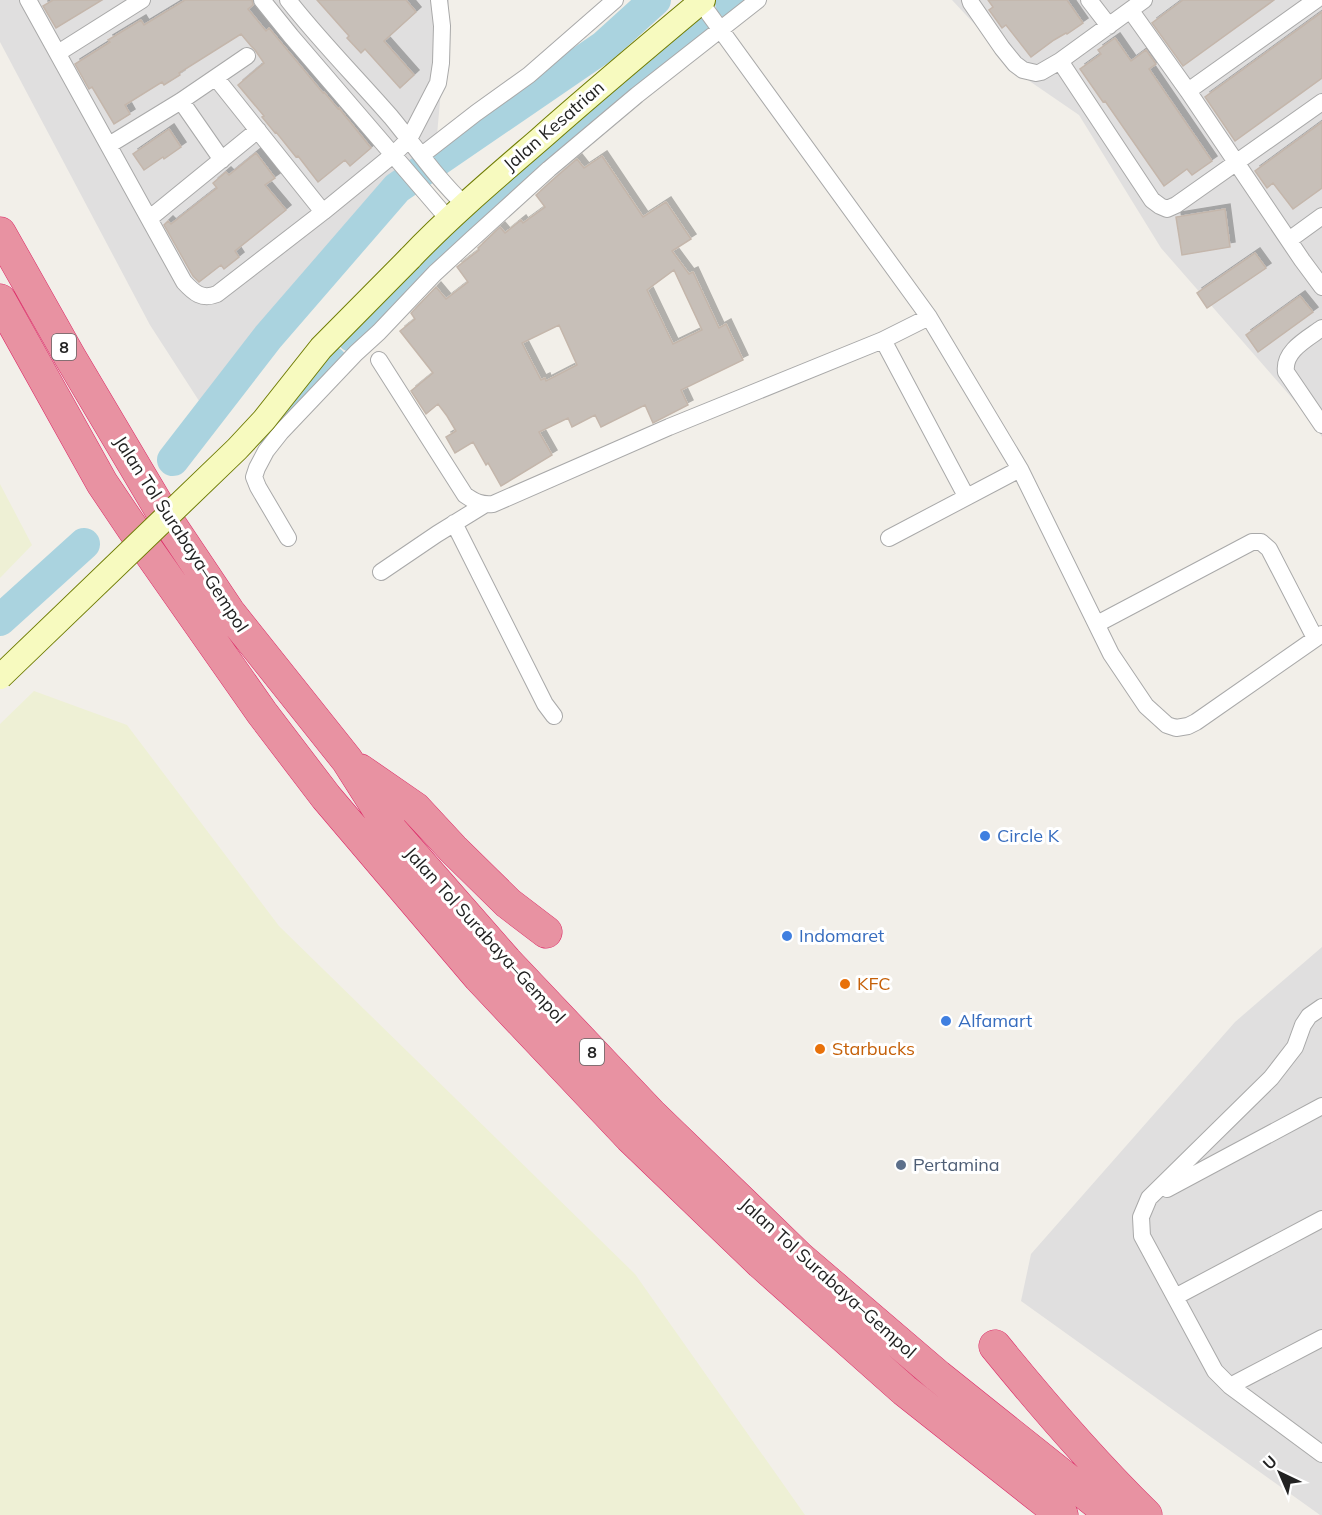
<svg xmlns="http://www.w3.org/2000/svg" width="1322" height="1515" viewBox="0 0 1322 1515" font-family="Mulish,sans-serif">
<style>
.residential{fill:#e0dfdf}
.farmland{fill:#eef0d5}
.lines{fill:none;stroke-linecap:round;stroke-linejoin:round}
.river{stroke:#aad3df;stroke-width:32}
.building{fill:#c7bfb8;stroke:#c4b6ab;stroke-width:1.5;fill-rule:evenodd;filter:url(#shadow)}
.street-casing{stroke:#a9a9a9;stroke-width:18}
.secondary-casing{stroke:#707d05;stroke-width:26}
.highway-casing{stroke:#dc2a67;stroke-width:33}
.street{stroke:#fff;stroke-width:16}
.secondary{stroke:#f7fabf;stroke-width:24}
.highway{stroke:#e892a2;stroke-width:32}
.secondary-bridge-casing{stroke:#707d05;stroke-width:26;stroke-linecap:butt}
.secondary-bridge{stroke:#f7fabf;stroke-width:24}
.shop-dot{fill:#3f7fe0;stroke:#fff;stroke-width:2}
.food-dot{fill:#e8710a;stroke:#fff;stroke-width:2}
.service-dot{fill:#5c6f8a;stroke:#fff;stroke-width:2}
.labels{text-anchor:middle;stroke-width:6;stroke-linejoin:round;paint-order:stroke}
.shield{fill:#fff;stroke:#646464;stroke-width:1.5}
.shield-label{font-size:16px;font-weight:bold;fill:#222}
.street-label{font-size:18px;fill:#222;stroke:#fff}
.shop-label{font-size:18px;fill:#366cbe;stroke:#fff;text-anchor:start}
.food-label{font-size:18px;fill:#c56008;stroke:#fff;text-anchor:start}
.service-label{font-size:18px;fill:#4e5e75;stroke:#fff;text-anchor:start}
</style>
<defs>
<filter id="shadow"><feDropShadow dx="5" dy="-5" stdDeviation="0" flood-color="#0004"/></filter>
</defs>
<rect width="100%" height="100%" fill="#f2efe9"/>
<!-- residential -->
<path class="residential" d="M 0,0 L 449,0 L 437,135 L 359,222 L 201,404 L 150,325 L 0,42 Z
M 952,0 L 1322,0 L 1322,437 L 1313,422 L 1161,248 L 1079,115 L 1025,78 Z
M 1322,947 L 1322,1515 L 1320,1515 L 1021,1301 L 1031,1254 L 1235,1022 Z"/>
<!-- farmland -->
<path class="farmland" d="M 0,484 L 32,545 L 0,578 Z
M 34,691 L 127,725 L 279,926 L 635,1274 L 805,1515 L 0,1515 L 0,724 Z"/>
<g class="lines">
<!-- river -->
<path class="river" d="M 731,3 L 735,0
M 352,336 L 467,224 L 620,94 L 696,32
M 268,429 L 331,362
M 173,460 L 268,337 L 397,188 L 603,47 L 655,0
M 0,620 L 84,544"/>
</g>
<!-- building -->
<path class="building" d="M 53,0 L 102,0 L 56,28 L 43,6 Z
M 185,0 L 252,0 L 253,5 L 248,9 L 266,31 L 269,28 L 323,93 L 324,92 L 338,109 L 339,108 L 342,112 L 371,148 L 350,166 L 345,160 L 318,182 L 298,156 L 296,157 L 276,132 L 275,133 L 262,117 L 264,116 L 238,85 L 264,63 L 255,50 L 251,46 L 241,34 L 179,73 L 180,75 L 164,85 L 162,82 L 125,105 L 130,114 L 114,124 L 92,87 L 89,89 L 75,64 L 110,42 L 108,40 L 141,20 L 144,25 Z
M 317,0 L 406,0 L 416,12 L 384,41 L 414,75 L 400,88 L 365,49 L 361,53 L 347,38 L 349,36 Z
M 988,0 L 1067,0 L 1083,23 L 1067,34 L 1066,33 L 1054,40 L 1031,57 L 1006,25 L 1002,28 L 989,10 L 993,7 Z
M 1183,0 L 1274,0 L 1183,66 L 1152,23 Z
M 1322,12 L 1322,78 L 1235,141 L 1205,97 Z
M 1115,38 L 1131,61 L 1146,50 L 1156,64 L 1149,69 L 1212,161 L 1192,175 L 1187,169 L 1164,186 L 1105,101 L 1103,102 L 1080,69 L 1101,54 L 1098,50 Z
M 1322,122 L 1322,188 L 1293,209 L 1273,183 L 1267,188 L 1255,171 Z
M 169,129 L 181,147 L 164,159 L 163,157 L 144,170 L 133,154 Z
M 256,153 L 275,178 L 265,185 L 286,210 L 235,251 L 239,257 L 224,269 L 221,265 L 199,282 L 193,276 L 164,225 L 168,221 L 171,224 L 199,202 L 217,188 L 213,183 L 226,172 L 229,175 Z
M 602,156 L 643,217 L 666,202 L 691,239 L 672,251 L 689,274 L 693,272 L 719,328 L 726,324 L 743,360 L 681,390 L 688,405 L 653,423 L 645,405 L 601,427 L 595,415 L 572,427 L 568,418 L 539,432 L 552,455 L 501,486 L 488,463 L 486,465 L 473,442 L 455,453 L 446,437 L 456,431 L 447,416 L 438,404 L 426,414 L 411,391 L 433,373 L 400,331 L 415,319 L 411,313 L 436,287 L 446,299 L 468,282 L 457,267 L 479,250 L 478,248 L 500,227 L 505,233 L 521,220 L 523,223 L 545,207 L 536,195 L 556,177 L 577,159 L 584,168 ZM 674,270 L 702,330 L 673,344 L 647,290 ZM 559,325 L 577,365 L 546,381 L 545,378 L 541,380 L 522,343 Z
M 1225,209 L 1230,247 L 1182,255 L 1176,217 Z
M 1255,253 L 1266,268 L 1207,308 L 1197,293 Z
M 1300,296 L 1313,312 L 1258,352 L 1246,335 Z"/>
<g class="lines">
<!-- street casing -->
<g class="street-casing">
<path id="street" d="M 28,0 L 184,282 C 194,293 202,300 217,294 L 323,212 L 394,154 L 409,139 L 438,83 L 441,63 L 442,26 L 439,0
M 262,0 L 291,36 L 449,220
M 288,0 C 320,41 357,78 391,117 C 415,146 437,179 465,205
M 699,0 L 929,317 L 1020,469 L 1111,654 L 1146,706 L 1167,725 L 1176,728 L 1188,726 L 1196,722 L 1322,634
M 970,0 L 971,3 L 1002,48 L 1015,64 L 1023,70 L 1036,73 L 1041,72 L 1060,61 L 1144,0
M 1089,0 L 1109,26
M 1131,11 L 1188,91 L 1302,260 L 1322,287
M 58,53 L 142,0
M 1060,61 L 1152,200 L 1160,206 L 1167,209 L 1176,205 L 1322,102
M 216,78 L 323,212
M 1188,91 L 1316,0
M 181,101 L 222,160
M 109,145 L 181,101 L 247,56
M 422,155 L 476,113 L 529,75 L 615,0
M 150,218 L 258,130
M 1289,240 L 1322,216
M 1322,328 C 1307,339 1283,351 1286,372 L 1322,425
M 883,340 L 966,496
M 379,360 L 465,495 C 475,502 481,505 493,504 L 669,427 L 883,340 L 929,317
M 454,523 L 545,704 L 554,716
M 288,538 L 258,487 L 254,477 L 257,468 L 266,451 L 281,432 L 356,353 L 379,332 L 435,273 L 472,239 L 549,169 L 637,95 L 758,0
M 889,538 L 1020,469
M 381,572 L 437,534 L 484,505
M 1097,624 L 1252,542 L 1261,542 L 1269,549 L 1315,638
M 1322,1007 L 1309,1016 L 1303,1025 L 1295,1047 L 1271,1078 L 1149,1198 L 1141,1217 L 1142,1236 L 1215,1371 L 1230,1386 L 1322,1454
M 1167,1189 L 1322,1106
M 1175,1297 L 1322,1219
M 1230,1386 L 1322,1338"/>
</g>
<!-- secondary casing -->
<g class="secondary-casing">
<path id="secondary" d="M 410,258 C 450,216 495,178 539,140 C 593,92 648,46 703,0"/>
</g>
<!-- highway casing -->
<g class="highway-casing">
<path id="highway" d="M 0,233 L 70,357 L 160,509 L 229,612 L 347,760 L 392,831 L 506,961 L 651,1114 L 800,1258 L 938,1376 L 1112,1515
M 0,300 L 102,483 L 133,529 L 262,713 L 326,797 L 479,977 L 630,1137 L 761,1263 L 904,1390 L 1062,1515
M 360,770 L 415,808 L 453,849 L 508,903 L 546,932
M 995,1346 C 1043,1405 1092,1462 1146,1515"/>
</g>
<!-- street -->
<use href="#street" class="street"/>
<!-- secondary -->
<use href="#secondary" class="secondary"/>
<!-- highway -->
<use href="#highway" class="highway"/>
<!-- secondary-bridge casing -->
<g class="secondary-bridge-casing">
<path id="secondary-bridge" d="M 0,677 L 237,449 L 264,420 L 321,348 L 410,258"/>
</g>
<!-- secondary-bridge -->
<use href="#secondary-bridge" class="secondary-bridge"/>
</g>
<!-- markers -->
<g class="shop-dot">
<circle cx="985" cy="836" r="6"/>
<circle cx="787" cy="936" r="6"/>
<circle cx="946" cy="1021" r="6"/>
</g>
<g class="food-dot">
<circle cx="845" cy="984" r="6"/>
<circle cx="820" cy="1049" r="6"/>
</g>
<circle class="service-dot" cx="901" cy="1165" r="6"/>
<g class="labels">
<!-- shield labels -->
<g class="shield">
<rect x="52" y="334" width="24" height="26" rx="4.5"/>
<rect x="580" y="1039" width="24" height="26" rx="4.5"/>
</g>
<g class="shield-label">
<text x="64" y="353">8</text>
<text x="592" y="1058">8</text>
</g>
<!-- street labels -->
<g class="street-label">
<text transform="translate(554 126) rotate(-41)" y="6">Jalan Kesatrian</text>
<text transform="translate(181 534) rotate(57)" y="6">Jalan Tol Surabaya–Gempol</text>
<text transform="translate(485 935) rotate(48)" y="6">Jalan Tol Surabaya–Gempol</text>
<text transform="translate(828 1278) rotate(42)" y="6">Jalan Tol Surabaya–Gempol</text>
</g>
<!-- shop labels -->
<g class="shop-label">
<text x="997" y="842">Circle K</text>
<text x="799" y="942">Indomaret</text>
<text x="958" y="1027">Alfamart</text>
</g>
<!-- food labels -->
<g class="food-label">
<text x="857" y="990">KFC</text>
<text x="832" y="1055">Starbucks</text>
</g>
<!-- service labels -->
<g class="service-label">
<text x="913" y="1171">Pertamina</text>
</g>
</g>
<!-- north arrow -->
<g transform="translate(1280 1473) rotate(316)" stroke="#ffffff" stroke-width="4.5" paint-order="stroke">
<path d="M0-4.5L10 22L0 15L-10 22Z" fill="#222222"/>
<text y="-9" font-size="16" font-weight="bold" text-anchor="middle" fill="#222222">U</text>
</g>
</svg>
